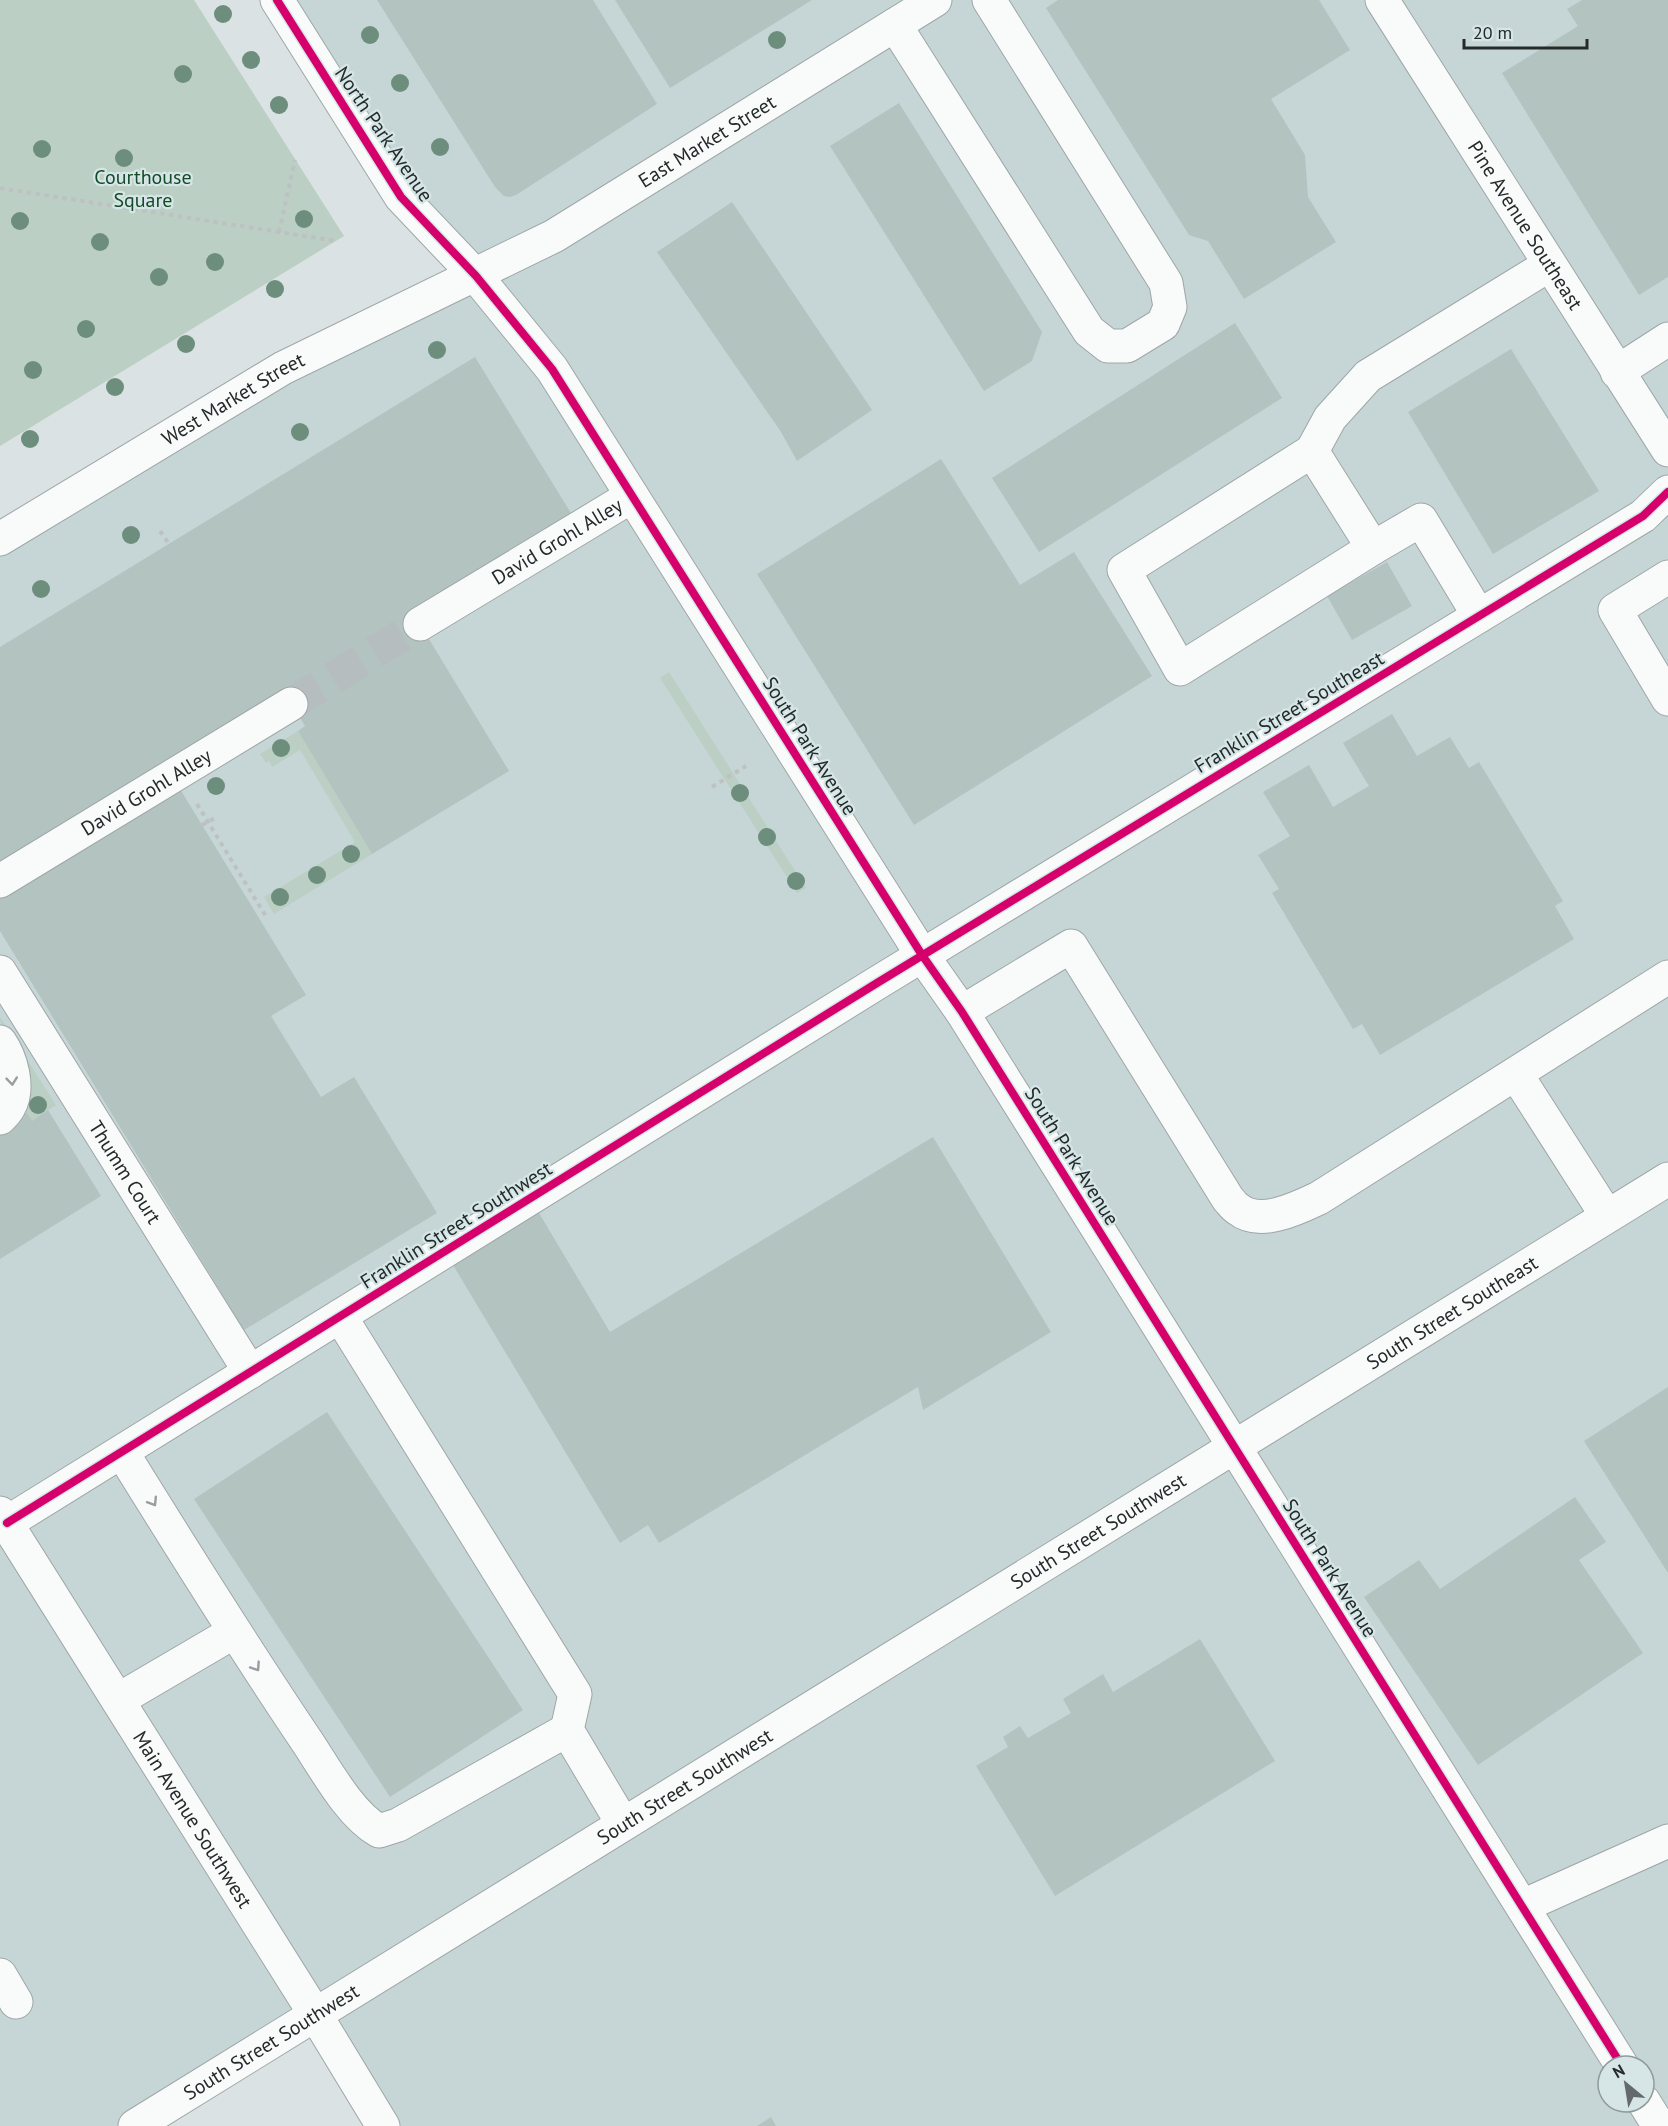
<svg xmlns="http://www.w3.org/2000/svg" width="1668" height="2126" viewBox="0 0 1668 2126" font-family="'PT Sans',sans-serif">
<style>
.built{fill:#c6d6d7;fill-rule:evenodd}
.green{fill:#bccfc4}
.building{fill:#b2c3c0}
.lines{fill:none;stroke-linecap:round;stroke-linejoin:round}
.minor-tunnel{stroke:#b6bdbe;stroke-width:33;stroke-dasharray:33 16;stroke-linecap:butt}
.minor-casing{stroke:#9fa6a6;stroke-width:35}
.major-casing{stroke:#9fa6a6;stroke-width:35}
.path{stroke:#bec1c1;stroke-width:4;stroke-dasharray:4.5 4.5;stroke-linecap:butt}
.minor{stroke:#f9fbfb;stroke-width:33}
.major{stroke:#f9fbfb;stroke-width:33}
.cycleway-casing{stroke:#d6e6e7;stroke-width:11}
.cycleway{stroke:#d6006c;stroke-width:8}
.tree{fill:#6d8e7c}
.oneway{stroke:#999d9d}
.labels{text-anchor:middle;stroke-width:4.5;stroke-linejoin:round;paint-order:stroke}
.street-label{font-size:20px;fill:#242a2a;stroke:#d6e6e7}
.park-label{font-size:20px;fill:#144a27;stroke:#d6e6e7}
</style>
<rect width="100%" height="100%" fill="#dae2e3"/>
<!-- built -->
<path class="built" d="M 277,0 L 1668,0 L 1668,2126 L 384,2126 L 315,2014 L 135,2126 L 0,2126 L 0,539 L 475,276 ZM 1608,2066 L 1644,2066 L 1644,2102 L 1608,2102 Z"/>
<!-- green -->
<path class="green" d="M 0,0 L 194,0 L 344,236 L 0,446 Z
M 669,672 L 806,888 L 797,893 L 660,678 Z
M 298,731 L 372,854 L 274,914 L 264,897 L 355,842 L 300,750 L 272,767 L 269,761 L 266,763 L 260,754 Z
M 0,1017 L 56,1105 L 32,1121 L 24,1116 C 23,1098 25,1070 19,1054 C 14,1041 0,1032 0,1017 Z"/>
<!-- building -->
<path class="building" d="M 377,0 L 593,0 L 657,104 L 516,195 L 510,197 L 504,196 L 495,187 Z
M 615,0 L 812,0 L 670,88 Z
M 1058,0 L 1319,0 L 1350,50 L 1271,99 L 1305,155 L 1308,197 L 1336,242 L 1244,299 L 1208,241 L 1189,235 L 1046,8 Z
M 1582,0 L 1668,0 L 1668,277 L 1639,295 L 1502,73 L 1578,26 L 1567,9 Z
M 899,103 L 1042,332 L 1032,361 L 984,391 L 830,146 Z
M 732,202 L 872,410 L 797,461 L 781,432 L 657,252 Z
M 1235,323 L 1282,398 L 1039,552 L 992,478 Z
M 1511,349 L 1599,491 L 1493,554 L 1408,412 Z
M 475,357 L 574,518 L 415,616 L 509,771 L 372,854 L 298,731 L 305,726 L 286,694 L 0,869 L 0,647 Z
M 941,459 L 1020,585 L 1074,552 L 1152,676 L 914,825 L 757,574 Z
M 1387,562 L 1412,606 L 1352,640 L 1327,596 Z
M 1392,714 L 1417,756 L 1450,737 L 1469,768 L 1479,762 L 1563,901 L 1555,906 L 1574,939 L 1380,1055 L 1362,1024 L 1353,1029 L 1272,893 L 1279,889 L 1258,855 L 1290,836 L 1263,792 L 1309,765 L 1333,807 L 1369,786 L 1343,743 Z
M 180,789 L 306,995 L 271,1016 L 321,1097 L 354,1077 L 437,1213 L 244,1330 L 0,931 L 0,898 Z
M 48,1110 L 101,1196 L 0,1259 L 0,1130 L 27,1113 L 32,1121 Z
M 933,1137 L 1051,1332 L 923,1410 L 918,1387 L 659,1543 L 648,1525 L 620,1543 L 447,1255 L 533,1203 L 610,1332 Z
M 1668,1387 L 1668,1573 L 1584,1441 Z
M 327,1412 L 523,1710 L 390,1797 L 194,1499 Z
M 1575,1497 L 1606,1542 L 1579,1560 L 1643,1653 L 1478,1765 L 1364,1597 L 1419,1560 L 1440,1589 Z
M 1200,1639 L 1275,1761 L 1055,1896 L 976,1766 L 1008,1747 L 1003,1737 L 1020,1726 L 1028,1738 L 1071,1713 L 1063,1699 L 1103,1674 L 1113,1692 Z
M 771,2117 L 776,2126 L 757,2126 Z"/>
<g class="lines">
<!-- minor-tunnel -->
<path class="minor-tunnel" d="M 291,704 L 420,624"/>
<!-- minor casing -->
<g class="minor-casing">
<g id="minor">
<path d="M 277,0 L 401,197 L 476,276 L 552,369 L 922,955 L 962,1012 L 1622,2066"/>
<path id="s1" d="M 1382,0 L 1668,450"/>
<path d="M 895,25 L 1089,331 L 1108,346 L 1127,346 L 1163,324 L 1170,307 L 1166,283 L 989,0"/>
<path d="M 1617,372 L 1668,339"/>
<path d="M 1312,451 L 1373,548 L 1180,669 L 1124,570 Z"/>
<path d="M 1312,451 L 1330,418 L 1368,376 L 1549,265"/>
<path d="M 1373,548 L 1421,520 L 1479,616"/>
<path d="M 1668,577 L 1615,610 L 1668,699"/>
<path id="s2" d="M 420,624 L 632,496"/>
<path id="s3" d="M 0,881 L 291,704"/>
<path id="s4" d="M 0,972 L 250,1372"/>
<path d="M 962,1012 L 1071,946 L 1228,1199 C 1231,1202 1234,1207 1238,1209 C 1260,1227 1298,1208 1319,1198 L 1668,977"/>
<path d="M 0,1042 C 11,1058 20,1088 9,1107 C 7,1111 3,1115 0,1118"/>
<path d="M 1516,1074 L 1607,1216"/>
<path d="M 340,1316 L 575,1694 L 567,1730 L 623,1824"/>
<path d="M 122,1452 C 182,1549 242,1645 306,1740 C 325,1768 349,1814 379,1831 L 398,1825 L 567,1730"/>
<path d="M 0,1527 L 877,983 L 1643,516 L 1668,492"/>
<path d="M 118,1700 L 234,1632"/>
<path d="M 1523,1906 L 1668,1841"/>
<path d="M 0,1975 L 16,2002"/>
<path d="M 315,2014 L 383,2126"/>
<path d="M 1644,2102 L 1659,2126"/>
</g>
</g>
<!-- major casing -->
<g class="major-casing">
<g id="major">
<path id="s5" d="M 0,539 L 283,368 L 554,236 L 935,0"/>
<path id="s6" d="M 0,1513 L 315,2014"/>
<path id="s7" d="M 135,2126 L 1668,1179"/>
</g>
</g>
<!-- path -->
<path class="path" d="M 0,188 L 336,241
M 279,232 L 295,160
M 160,531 L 169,544
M 712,787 L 746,766
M 197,804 L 267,918
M 202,825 L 215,818"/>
<!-- minor -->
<use href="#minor" class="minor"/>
<!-- major -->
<use href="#major" class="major"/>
<!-- cycleway casing -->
<g class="cycleway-casing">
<path id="cycleway" d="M 277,0 L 401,197 L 476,276 L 552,369 L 922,955 L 962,1012 L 1622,2066
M 7,1523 L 877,983 L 1643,516 L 1668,492"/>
</g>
<!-- cycleway -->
<use href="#cycleway" class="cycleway"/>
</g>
<!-- trees -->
<g class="tree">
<circle cx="223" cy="14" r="9"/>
<circle cx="370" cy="35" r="9"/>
<circle cx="777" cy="40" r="9"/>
<circle cx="251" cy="60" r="9"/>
<circle cx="183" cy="74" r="9"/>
<circle cx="400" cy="83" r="9"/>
<circle cx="279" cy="105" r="9"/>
<circle cx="440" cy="147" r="9"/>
<circle cx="42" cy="149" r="9"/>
<circle cx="124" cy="158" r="9"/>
<circle cx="304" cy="219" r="9"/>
<circle cx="20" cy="221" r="9"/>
<circle cx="100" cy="242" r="9"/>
<circle cx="215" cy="262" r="9"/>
<circle cx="159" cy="277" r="9"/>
<circle cx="275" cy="289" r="9"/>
<circle cx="86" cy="329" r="9"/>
<circle cx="186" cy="344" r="9"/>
<circle cx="437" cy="350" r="9"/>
<circle cx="33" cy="370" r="9"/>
<circle cx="115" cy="387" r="9"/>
<circle cx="300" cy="432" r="9"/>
<circle cx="30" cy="439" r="9"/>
<circle cx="131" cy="535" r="9"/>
<circle cx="41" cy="589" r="9"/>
<circle cx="281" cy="748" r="9"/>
<circle cx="216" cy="786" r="9"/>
<circle cx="740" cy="793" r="9"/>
<circle cx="767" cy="837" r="9"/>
<circle cx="351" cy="854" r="9"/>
<circle cx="317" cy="875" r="9"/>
<circle cx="796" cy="881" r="9"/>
<circle cx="280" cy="897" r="9"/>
<circle cx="38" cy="1105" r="9"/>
</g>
<!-- one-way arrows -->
<defs><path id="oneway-chevron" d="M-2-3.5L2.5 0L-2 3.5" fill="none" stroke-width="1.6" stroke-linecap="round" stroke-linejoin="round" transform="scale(1.5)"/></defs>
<g class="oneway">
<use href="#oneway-chevron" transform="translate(12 1081) rotate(84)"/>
<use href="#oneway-chevron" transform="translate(153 1502) rotate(58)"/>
<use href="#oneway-chevron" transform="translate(256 1667) rotate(56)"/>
</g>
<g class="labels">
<!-- street labels -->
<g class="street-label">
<text transform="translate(384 134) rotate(56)" y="7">North Park Avenue</text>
<text dy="7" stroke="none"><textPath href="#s5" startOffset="812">East Market Street</textPath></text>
<text dy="7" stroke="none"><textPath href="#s1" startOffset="267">Pine Avenue Southeast</textPath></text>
<text dy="7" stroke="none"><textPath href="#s5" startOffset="272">West Market Street</textPath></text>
<text dy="7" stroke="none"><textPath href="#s2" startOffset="160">David Grohl Alley</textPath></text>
<text transform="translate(1289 712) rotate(-31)" y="7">Franklin Street Southeast</text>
<text transform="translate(810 746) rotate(58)" y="7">South Park Avenue</text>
<text dy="7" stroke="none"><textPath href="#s3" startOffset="171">David Grohl Alley</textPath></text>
<text transform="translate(1072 1156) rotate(58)" y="7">South Park Avenue</text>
<text dy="7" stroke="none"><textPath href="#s4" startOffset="236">Thumm Court</textPath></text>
<text transform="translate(456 1225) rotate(-32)" y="7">Franklin Street Southwest</text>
<text dy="7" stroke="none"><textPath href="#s7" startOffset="1548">South Street Southeast</textPath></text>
<text dy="7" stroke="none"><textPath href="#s7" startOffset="1132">South Street Southwest</textPath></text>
<text transform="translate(1330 1568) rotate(58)" y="7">South Park Avenue</text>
<text dy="7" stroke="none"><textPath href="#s7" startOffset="646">South Street Southwest</textPath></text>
<text dy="7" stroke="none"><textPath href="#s6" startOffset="362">Main Avenue Southwest</textPath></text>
<text dy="7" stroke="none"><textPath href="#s7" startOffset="160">South Street Southwest</textPath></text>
</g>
<!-- park labels -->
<g class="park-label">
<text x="143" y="184">Courthouse<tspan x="143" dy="23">Square</tspan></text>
</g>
</g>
<!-- north arrow -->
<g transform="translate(1626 2084) rotate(330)"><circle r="28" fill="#d6e6e7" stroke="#8f9b9b" stroke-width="1.5"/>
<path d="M0-4.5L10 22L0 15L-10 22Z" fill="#646a6b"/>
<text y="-9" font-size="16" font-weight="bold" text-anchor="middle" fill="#242a2a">N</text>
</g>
<!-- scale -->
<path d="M1464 39v9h123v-9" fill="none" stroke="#242a2a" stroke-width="3"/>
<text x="1473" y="39" font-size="18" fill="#242a2a" stroke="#d6e6e7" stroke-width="4.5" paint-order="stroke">20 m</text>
</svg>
